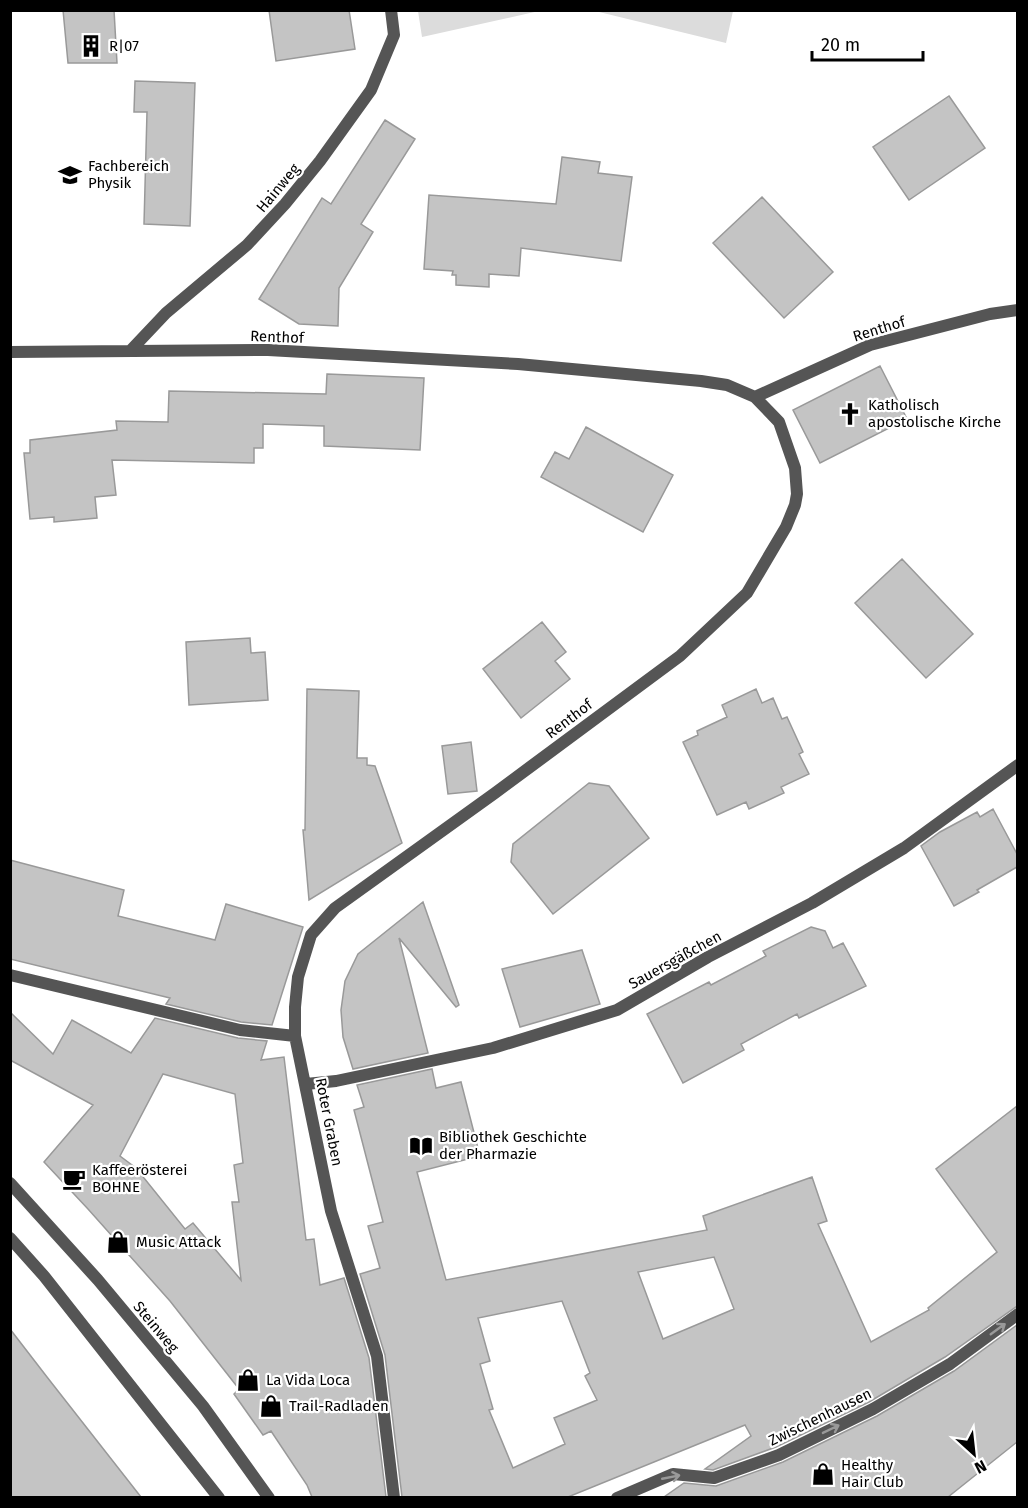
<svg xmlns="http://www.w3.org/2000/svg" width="1028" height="1508" viewBox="0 0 1028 1508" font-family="'Fira Sans',sans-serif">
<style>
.green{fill:#dcdcdc}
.building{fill:#c4c4c4;stroke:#999;stroke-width:1.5;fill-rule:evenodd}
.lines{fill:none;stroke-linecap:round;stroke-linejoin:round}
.pedestrian{stroke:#555;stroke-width:12}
.minor{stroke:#555;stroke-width:12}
.oneway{stroke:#999}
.labels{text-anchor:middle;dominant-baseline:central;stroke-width:4.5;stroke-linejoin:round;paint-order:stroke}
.poi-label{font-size:15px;fill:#000;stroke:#fff;text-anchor:start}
.street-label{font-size:15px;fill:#000;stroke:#fff}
</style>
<rect width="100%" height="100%" fill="#fff"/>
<path class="green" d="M418,11V10L539,11L422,37Z
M595,11L733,10V11L726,43Z"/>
<path class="building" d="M63,10H114L117,63H68Z
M269,10H349L355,49L276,61Z
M135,81L195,83L190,226L144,224L147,112H134Z
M949,96L985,148L909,200L873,147Z
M385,120L415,139L361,224L373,232L339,288L338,326L299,324L259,299L322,198L331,204Z
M562,157L600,162L598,173L632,177L621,261L521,248L519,276L489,274V287L456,285V275H452L453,271L424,269L429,195L556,204Z
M762,197L833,272L784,318L713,243Z
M880,366L907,419L820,463L793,410Z
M327,374L424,378L420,450L324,446V426L263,424V448H254V463L112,460L116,495L95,497L97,518L54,522V517L30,519L24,453H30V440L117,430L116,421L168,422L169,391L326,394Z
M586,427L673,475L643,532L541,477L555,452L569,459Z
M902,559L973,634L926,678L855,603Z
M542,622L566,652L555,661L570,679L521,718L483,669Z
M250,638L251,653L265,652L268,700L189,705L186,642Z
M307,689L359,691L357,758H367V765L375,766L402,843L309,900L303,830H305Z
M756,689L762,703L773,698L782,719L787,717L803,752L799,754L809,774L781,787L784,793L749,809L746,802L717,815L683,742L698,735L697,731L727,717L722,705Z
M471,742L477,791L448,794L442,746Z
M589,783L609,786L649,838L553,914L511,862L513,844Z
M993,809L1017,854V867L977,890L979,892L954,906L921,846L940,832L977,812L980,817Z
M10,860L124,890L118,916L215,940L226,904L303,927L272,1025L241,1022L166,1004L170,998L10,959Z
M423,902L459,1005L456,1007L399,938L428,1053L353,1069L343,1037L341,1010L345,981L358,954Z
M811,927L825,931L833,948L843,943L866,986L799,1018L797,1014L741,1044L744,1050L683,1083L647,1014L709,982L711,985L766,956L763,951Z
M582,950L600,1004L520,1027L502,969Z
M10,1012L53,1054L72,1020L131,1053L155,1018L238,1038L267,1041L261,1060L284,1057L306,1240L314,1239L320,1285L344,1278L369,1358L386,1497H312L307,1485L271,1431L263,1435L234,1394L239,1389L170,1301L88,1209L44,1162L93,1105L10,1060ZM163,1074L235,1094L243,1163L234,1165L239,1202H232L241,1280L193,1223L185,1229L136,1168L120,1156Z
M432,1069L436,1088L461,1082L480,1156L417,1172L446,1280L707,1230L703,1216L812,1177L827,1221L818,1224L871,1342L929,1310L928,1308L997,1252L936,1169L1017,1106V1306L945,1357L869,1402L776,1447L713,1470L705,1469L751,1436L745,1425L568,1497H402L385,1355L360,1274L380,1268L368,1226L383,1222L354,1110L364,1107L357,1085ZM714,1257L734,1309L663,1339L638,1272ZM562,1301L590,1373L585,1376L597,1400L554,1418L565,1444L513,1468L489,1410L493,1409L480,1364L490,1361L478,1318Z
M1017,1325V1442L948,1497H664L684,1483L716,1486L783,1462L877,1416L954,1371Z
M10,1329L47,1377L141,1497H10Z"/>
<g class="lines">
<path class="pedestrian" d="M10,1238L44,1276L219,1498"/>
<path class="minor" d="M131,350L166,313L247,245L285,204L320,161L371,90L394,35L391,10
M10,352L268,350L518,364L701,381L727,385L755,397L779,422L795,468L797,494L795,505L786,527L747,593L680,656L495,793L335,908L311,935L298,977L295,1007V1036L331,1211L377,1356L394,1498
M755,397L870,345L990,314L1018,310
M10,975L240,1030L295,1036
M306,1084L336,1081L493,1048L617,1010L708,957L812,903L904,848L1018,765
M10,1183L98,1280L203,1406L269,1498
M617,1498L673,1474L714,1478L779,1455L873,1409L950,1364L1018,1314"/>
</g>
<defs><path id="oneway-shaft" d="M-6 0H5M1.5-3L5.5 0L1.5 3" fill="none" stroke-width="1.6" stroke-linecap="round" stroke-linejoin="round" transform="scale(1.5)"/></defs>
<g class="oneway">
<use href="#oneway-shaft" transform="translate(998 1329) rotate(-36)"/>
<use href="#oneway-shaft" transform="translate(831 1429) rotate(-26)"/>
<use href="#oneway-shaft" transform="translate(671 1477) rotate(-11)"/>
</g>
<defs>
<g id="building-bare" transform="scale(1.8)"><path d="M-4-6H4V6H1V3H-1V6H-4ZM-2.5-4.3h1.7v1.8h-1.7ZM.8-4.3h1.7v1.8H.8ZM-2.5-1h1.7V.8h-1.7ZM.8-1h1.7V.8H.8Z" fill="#000" stroke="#fff" stroke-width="2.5" paint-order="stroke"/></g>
<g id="university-bare" transform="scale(1.8)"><path d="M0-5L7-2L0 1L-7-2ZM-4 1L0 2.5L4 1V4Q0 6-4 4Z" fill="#000" stroke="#fff" stroke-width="2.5" paint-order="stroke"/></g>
<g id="church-bare" transform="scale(1.8)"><path d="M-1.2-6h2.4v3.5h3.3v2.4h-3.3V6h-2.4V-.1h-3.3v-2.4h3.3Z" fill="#000" stroke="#fff" stroke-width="2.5" paint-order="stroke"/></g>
<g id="library-bare" transform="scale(1.8)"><path d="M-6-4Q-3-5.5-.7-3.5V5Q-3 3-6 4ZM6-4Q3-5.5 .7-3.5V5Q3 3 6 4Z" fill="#000" stroke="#fff" stroke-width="2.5" paint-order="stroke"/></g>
<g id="cafe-bare" transform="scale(1.8)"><path d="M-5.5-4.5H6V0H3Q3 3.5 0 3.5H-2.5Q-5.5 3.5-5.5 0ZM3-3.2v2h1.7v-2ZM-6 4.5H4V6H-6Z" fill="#000" stroke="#fff" stroke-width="2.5" paint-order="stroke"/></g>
<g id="shop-bare" transform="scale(1.8)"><path d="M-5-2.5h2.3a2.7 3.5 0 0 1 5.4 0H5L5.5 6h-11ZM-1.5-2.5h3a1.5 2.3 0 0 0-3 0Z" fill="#000" stroke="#fff" stroke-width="2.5" paint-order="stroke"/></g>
</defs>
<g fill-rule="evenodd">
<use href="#building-bare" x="91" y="46"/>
<use href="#university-bare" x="70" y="175"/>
<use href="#church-bare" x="850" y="414"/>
<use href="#library-bare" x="421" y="1146"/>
<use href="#cafe-bare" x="74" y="1179"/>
<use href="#shop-bare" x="118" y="1242"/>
<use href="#shop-bare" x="248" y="1380"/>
<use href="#shop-bare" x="271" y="1406"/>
<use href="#shop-bare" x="823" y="1474"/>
</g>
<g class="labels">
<g class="poi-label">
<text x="109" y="46">R|07</text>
<text x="88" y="166">Fachbereich<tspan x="88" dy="17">Physik</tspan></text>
<text x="868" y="405">Katholisch<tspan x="868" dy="17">apostolische Kirche</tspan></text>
<text x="439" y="1137">Bibliothek Geschichte<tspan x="439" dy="17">der Pharmazie</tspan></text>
<text x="92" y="1170">Kaffeerösterei<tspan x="92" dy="17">BOHNE</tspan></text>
<text x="136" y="1242">Music Attack</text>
<text x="266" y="1380">La Vida Loca</text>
<text x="289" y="1406">Trail-Radladen</text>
<text x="841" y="1465">Healthy<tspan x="841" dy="17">Hair Club</tspan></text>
</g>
<g class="street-label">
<text transform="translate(278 188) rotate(-50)">Hainweg</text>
<text transform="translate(879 329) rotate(-17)">Renthof</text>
<text transform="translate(277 337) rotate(2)">Renthof</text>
<text transform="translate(569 719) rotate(-37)">Renthof</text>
<text transform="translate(675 960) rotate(-29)">Sauersgäßchen</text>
<text transform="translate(329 1122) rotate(79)">Roter Graben</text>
<text transform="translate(156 1327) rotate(50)">Steinweg</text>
<text transform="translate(820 1417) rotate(-26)">Zwischenhausen</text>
</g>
</g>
<rect width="1028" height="1508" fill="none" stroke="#000000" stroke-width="24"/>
<g transform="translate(974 1454) rotate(153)" stroke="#ffffff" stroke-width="4.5" paint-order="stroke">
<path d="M0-4.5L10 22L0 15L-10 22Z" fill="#000000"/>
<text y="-9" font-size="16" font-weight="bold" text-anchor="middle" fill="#000000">N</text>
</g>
<path d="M812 51v9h111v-9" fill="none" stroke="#000000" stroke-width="3"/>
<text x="821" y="51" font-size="18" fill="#000000" stroke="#ffffff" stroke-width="4.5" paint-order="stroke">20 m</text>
</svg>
